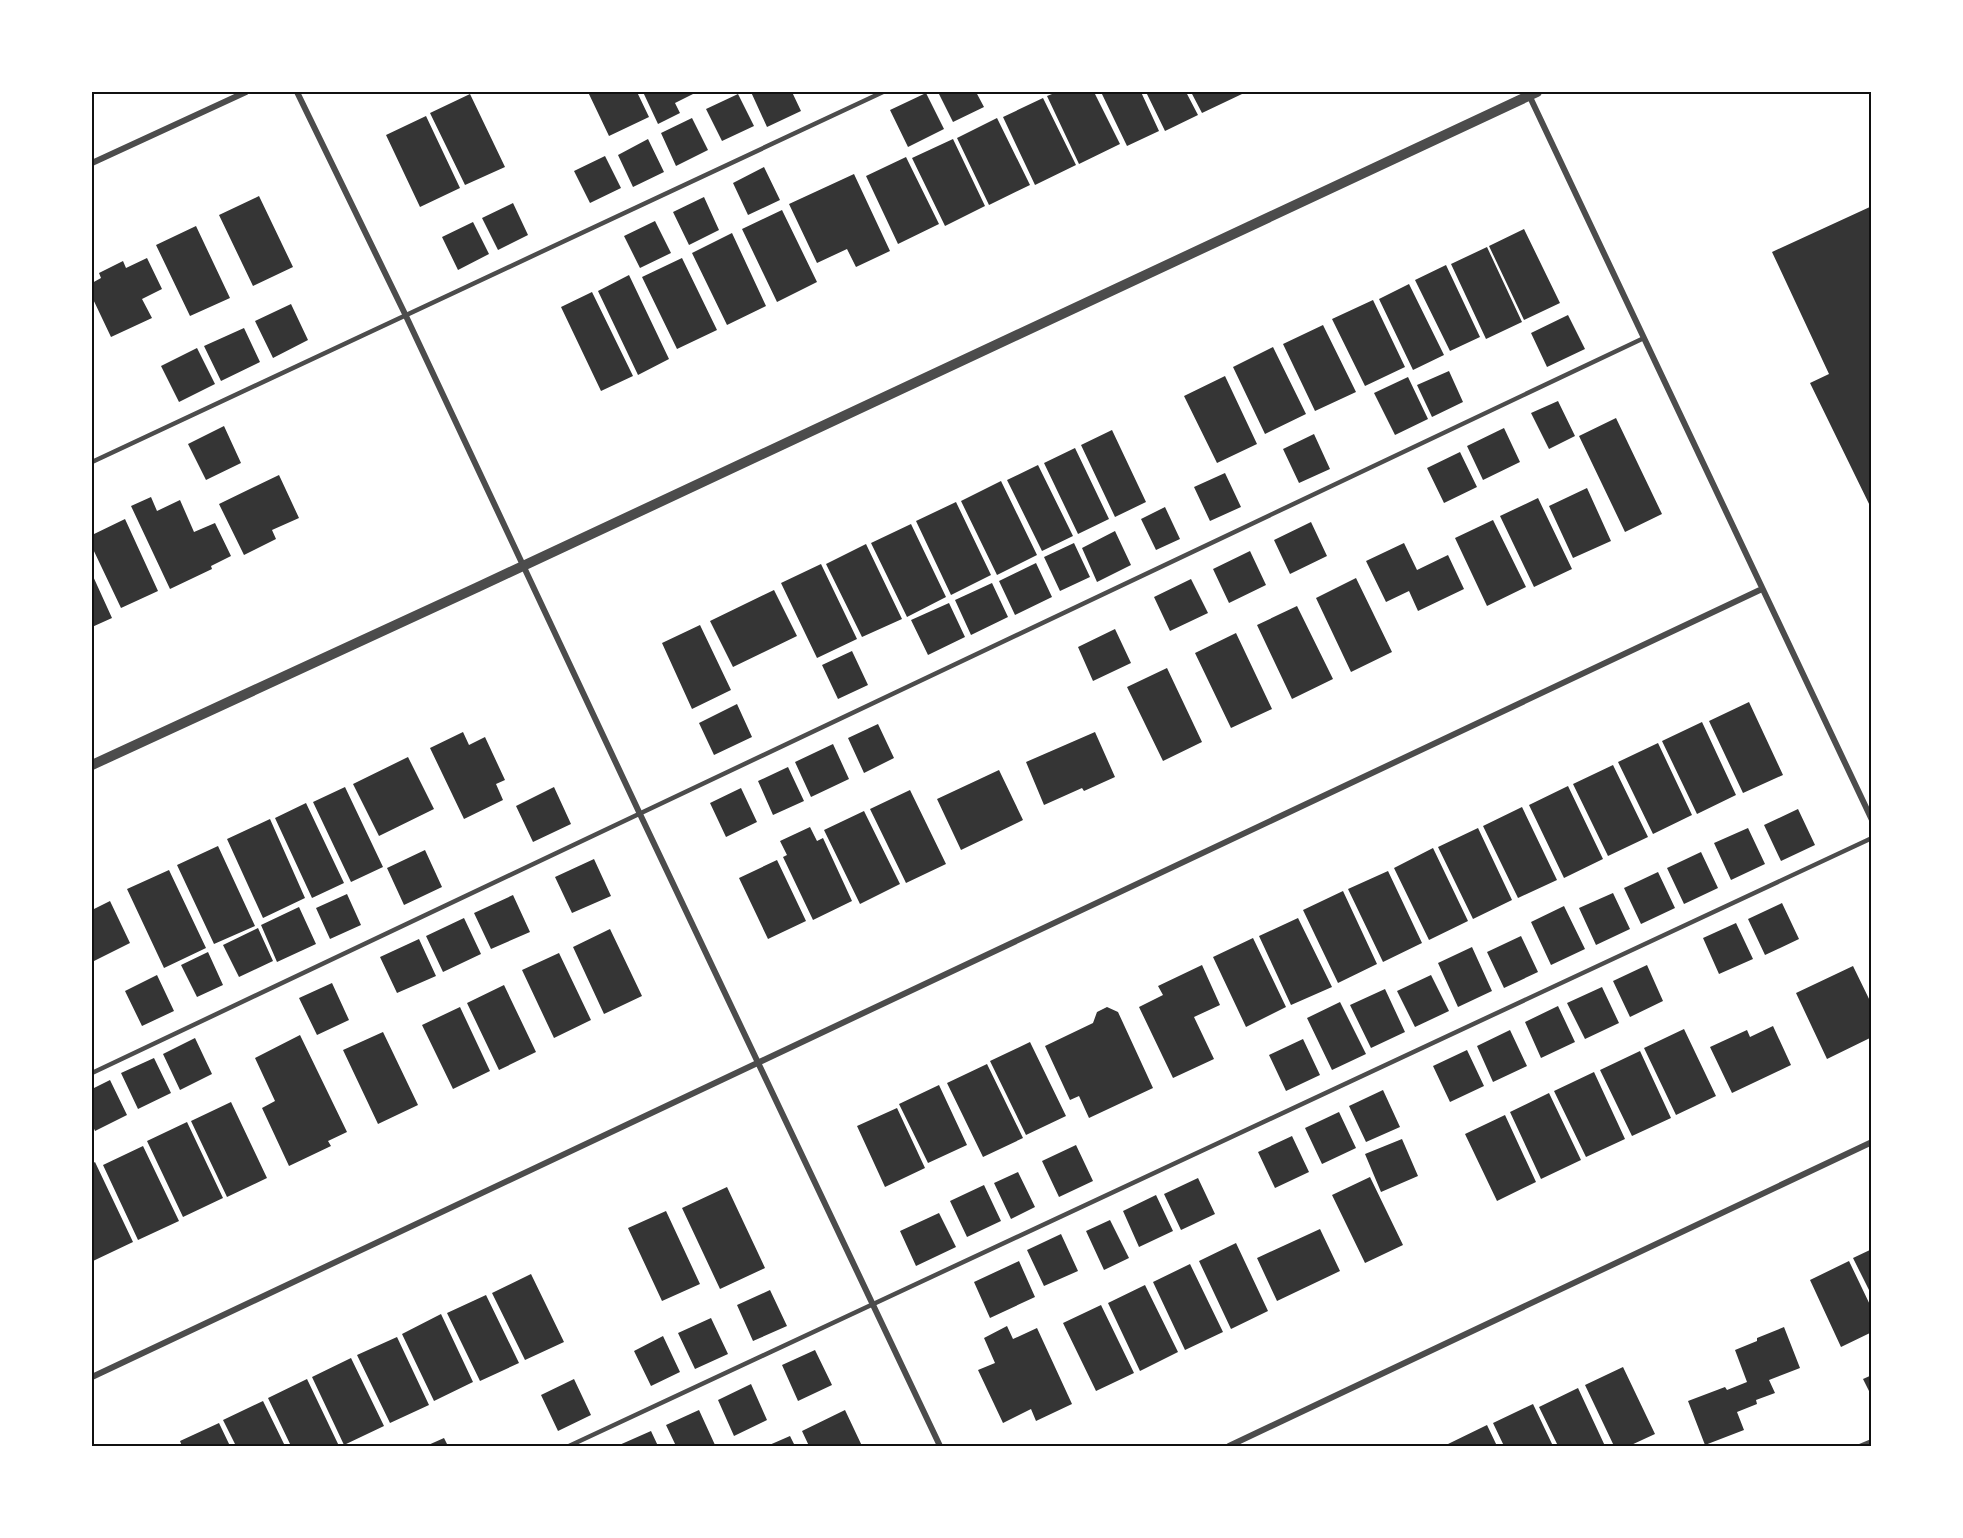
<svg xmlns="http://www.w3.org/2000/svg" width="1963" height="1538" viewBox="0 0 1963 1538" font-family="'PT Sans',sans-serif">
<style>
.building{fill:#353535}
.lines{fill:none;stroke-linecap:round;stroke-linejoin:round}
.service{stroke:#4c4c4c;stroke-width:4.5}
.minor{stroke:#4c4c4c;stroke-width:6}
.tertiary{stroke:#4c4c4c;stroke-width:10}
.neatline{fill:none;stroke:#111;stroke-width:2}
</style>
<rect width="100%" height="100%" fill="#fff"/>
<path class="building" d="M588,92H637L649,117L609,136Z
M643,92H691L693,94L675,103L680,113L658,124Z
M751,92H792L801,111L767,127Z
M938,92H976L984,107L953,122Z
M1057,92H1094L1120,144L1079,164L1047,96Z
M1101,92H1141L1159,131L1127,146Z
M1146,92H1186L1198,115L1165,131Z
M1191,92H1241L1242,94L1202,113Z
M926,93L944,129L908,147L890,110Z
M470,94L505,167L465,185L430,113Z
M738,94L754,126L722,141L706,109Z
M1043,98L1076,165L1035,185L1003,117Z
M426,116L460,188L420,207L386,135Z
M692,118L708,150L676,166L661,133Z
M997,118L1030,185L989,205L957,138Z
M648,139L664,172L633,187L618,155Z
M953,139L985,206L945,226L912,158Z
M605,156L621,188L590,203L574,171Z
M906,157L939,224L898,244L866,176Z
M764,167L780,200L748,215L733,183Z
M854,174L890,251L856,267L847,249L817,263L789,204Z
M259,196L293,267L253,286L219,215Z
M704,197L719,230L689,245L673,212Z
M513,203L528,235L498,250L482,218Z
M1872,206V510L1810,383L1829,374L1772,252Z
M782,210L817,282L777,302L742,229Z
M655,221L671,253L640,268L624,236Z
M473,222L489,254L458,270L442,237Z
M196,226L230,298L190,316L156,245Z
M1524,229L1560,303L1524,320L1489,246Z
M732,233L766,306L727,325L692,253Z
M1487,247L1522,322L1486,339L1451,264Z
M147,258L162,289L142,299L152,318L111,337L92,297V283L101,278L99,273L123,261L126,268Z
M682,258L717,330L677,349L642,277Z
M1446,265L1480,337L1450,351L1415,280Z
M629,275L669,359L638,375L598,291Z
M1409,284L1444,355L1413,370L1379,299Z
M592,292L633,376L601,391L561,307Z
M1373,300L1405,367L1365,386L1332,319Z
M291,304L308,340L273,358L255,321Z
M1568,315L1585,349L1547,367L1531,333Z
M1323,325L1356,392L1315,411L1283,344Z
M244,328L260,362L221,381L204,346Z
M1273,347L1306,414L1265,434L1233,367Z
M197,348L215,384L179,402L161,366Z
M1449,371L1463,402L1432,417L1417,385Z
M1225,376L1257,444L1217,463L1184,396Z
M1408,377L1428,419L1395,435L1374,393Z
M1558,401L1575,436L1549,449L1531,413Z
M1616,418L1662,514L1625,532L1579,436Z
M224,426L241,463L206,480L188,444Z
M1504,428L1520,462L1483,480L1467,446Z
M1112,430L1146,502L1115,517L1081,445Z
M1314,434L1330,469L1299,483L1283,449Z
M1075,448L1109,519L1078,534L1044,463Z
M1460,452L1477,487L1444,503L1427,468Z
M1038,465L1073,536L1042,551L1007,480Z
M1225,473L1241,507L1210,521L1194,487Z
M279,475L299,518L272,530L276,539L244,555L219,504Z
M1001,481L1037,555L997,575L961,501Z
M1587,488L1611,541L1573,558L1549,506Z
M151,497L157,511L180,500L194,532L215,523L231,556L211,566L212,569L170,589L131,506Z
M1538,498L1572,569L1534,587L1500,516Z
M956,502L991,575L951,595L916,521Z
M1165,507L1180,539L1156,550L1141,519Z
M125,519L158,591L121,608L92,547V535Z
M1493,520L1526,587L1487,606L1455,538Z
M1311,522L1327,556L1290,574L1274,540Z
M911,524L946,597L907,617L871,543Z
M1115,531L1131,565L1097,582L1082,548Z
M1074,543L1090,577L1060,591L1044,557Z
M1404,543L1417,570L1448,555L1464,589L1418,611L1409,591L1386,602L1366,561Z
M866,544L902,619L862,637L826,564Z
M1250,551L1266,585L1229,603L1213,569Z
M1036,563L1052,597L1015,615L999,581Z
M821,564L857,639L817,658L781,583Z
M92,574L112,618L92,627Z
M1356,578L1392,652L1351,672L1316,598Z
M1191,579L1208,613L1170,631L1154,597Z
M992,583L1008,617L971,635L955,600Z
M774,590L797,636L733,667L710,621Z
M949,603L965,637L928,655L911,620Z
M1297,606L1333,679L1292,699L1257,625Z
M700,625L731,690L692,709L662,643Z
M1115,629L1131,663L1093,681L1078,647Z
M1236,633L1272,709L1231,728L1195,653Z
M852,651L868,685L838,699L822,665Z
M1167,668L1202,742L1163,761L1127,687Z
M1749,702L1783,775L1743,793L1709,721Z
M737,704L752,737L714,755L699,723Z
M1702,722L1736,795L1697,814L1662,741Z
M878,724L894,758L864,773L848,738Z
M463,732L469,745L485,737L505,780L496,784L503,800L464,819L430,748Z
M1095,732L1115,777L1084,791L1082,788L1044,805L1026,762Z
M1658,743L1692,815L1653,834L1618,762Z
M833,744L849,779L811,797L795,762Z
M408,757L434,809L379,836L353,784Z
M1613,765L1648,837L1608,856L1573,784Z
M788,767L804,801L773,815L758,781Z
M999,770L1023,820L961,850L937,799Z
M1568,786L1603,859L1564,878L1529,805Z
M345,787L383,867L351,882L313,802Z
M554,787L571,824L533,842L516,806Z
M741,788L757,822L726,837L710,803Z
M910,790L946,864L906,883L870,809Z
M306,803L344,883L312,898L275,818Z
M1522,807L1557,880L1518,898L1483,826Z
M1798,809L1815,845L1781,861L1764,825Z
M864,811L900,884L860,904L824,830Z
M270,819L305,898L263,918L227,839Z
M810,827L817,841L823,838L852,901L813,920L783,857L787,855L780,841Z
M1478,828L1512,900L1473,919L1438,847Z
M1748,828L1765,864L1731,880L1714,843Z
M218,846L255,926L214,944L177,865Z
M1433,848L1468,921L1429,940L1394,868Z
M425,850L442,887L404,905L387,868Z
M1701,852L1718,888L1684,904L1667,868Z
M594,859L611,896L572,913L555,877Z
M777,860L806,921L768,939L739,878Z
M169,870L206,948L164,968L127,889Z
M1388,871L1422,943L1383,962L1348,889Z
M1658,872L1675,908L1641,924L1624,888Z
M1343,891L1377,964L1338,983L1303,910Z
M1613,893L1630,929L1596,945L1579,908Z
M347,894L361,925L330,939L316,908Z
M513,895L530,932L491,949L474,913Z
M110,901L130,943L92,962V910Z
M1782,903L1799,939L1765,955L1748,919Z
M1564,906L1585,949L1551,965L1531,922Z
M299,907L316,944L277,962L261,925Z
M464,918L481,954L443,972L426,936Z
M1298,918L1332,987L1291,1005L1259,936Z
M1736,923L1753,959L1719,974L1703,938Z
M258,928L273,961L239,977L223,945Z
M610,929L642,996L604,1014L573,947Z
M1521,936L1538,972L1504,988L1487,952Z
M1253,938L1286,1007L1246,1027L1213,957Z
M419,939L436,976L397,993L380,957Z
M1472,947L1492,991L1458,1007L1438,963Z
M208,952L223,985L197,997L181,965Z
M559,953L591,1020L554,1038L522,970Z
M1202,965L1220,1005L1194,1017L1214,1059L1173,1078L1139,1007L1163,995L1158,986Z
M1647,965L1663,1001L1630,1017L1613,981Z
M1853,966L1872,1005V1037L1827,1059L1796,993Z
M157,975L174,1011L142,1026L125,991Z
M1431,975L1449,1011L1415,1027L1397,991Z
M332,983L349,1020L317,1035L299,998Z
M504,985L536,1052L499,1070L467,1003Z
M1602,987L1619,1023L1585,1039L1567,1003Z
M1385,989L1405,1032L1371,1048L1350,1005Z
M1340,1002L1366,1054L1332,1070L1307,1018Z
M1558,1006L1575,1042L1541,1058L1525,1022Z
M460,1007L490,1071L453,1089L422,1025Z
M1107,1007L1118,1012L1153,1088L1089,1118L1079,1096L1070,1100L1045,1046L1093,1023L1097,1012Z
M1773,1026L1791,1065L1732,1093L1710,1047L1747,1030L1750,1037Z
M1684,1029L1716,1096L1676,1115L1644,1048Z
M1510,1030L1527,1066L1493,1082L1477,1046Z
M383,1032L418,1105L378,1124L343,1050Z
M300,1035L347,1132L328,1141L331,1146L289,1166L262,1108L275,1101L255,1058Z
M195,1038L212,1074L180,1090L163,1054Z
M1303,1039L1320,1075L1286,1091L1269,1055Z
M1030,1042L1066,1116L1026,1135L990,1061Z
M1467,1050L1484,1086L1450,1102L1433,1066Z
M1640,1051L1671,1118L1632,1136L1600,1070Z
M154,1058L171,1093L138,1109L121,1073Z
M987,1064L1023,1138L983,1157L947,1083Z
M1594,1072L1625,1139L1586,1157L1554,1091Z
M110,1080L127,1115L95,1131L92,1124V1089Z
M939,1085L967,1145L928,1163L899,1104Z
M1383,1090L1400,1127L1366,1142L1349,1106Z
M1549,1093L1581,1160L1541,1179L1510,1112Z
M231,1102L267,1178L227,1197L191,1121Z
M897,1108L925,1168L885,1187L857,1126Z
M1339,1112L1356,1148L1322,1164L1305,1128Z
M1505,1115L1536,1182L1497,1201L1465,1134Z
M187,1122L223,1198L183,1217L147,1141Z
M1292,1136L1309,1172L1275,1188L1258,1152Z
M1402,1139L1418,1176L1381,1192L1365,1154Z
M1076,1145L1093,1181L1059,1197L1042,1161Z
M143,1146L179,1221L138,1240L103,1165Z
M95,1162L133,1242L93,1261L92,1258V1164Z
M1018,1172L1035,1207L1011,1219L994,1183Z
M1370,1177L1403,1245L1365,1263L1332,1195Z
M1198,1178L1215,1214L1181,1230L1164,1194Z
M984,1185L1001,1221L967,1237L950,1201Z
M727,1187L765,1268L720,1289L682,1208Z
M1156,1195L1173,1231L1139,1247L1123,1211Z
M666,1211L700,1284L662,1301L628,1228Z
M939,1213L956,1247L916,1266L900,1231Z
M1110,1220L1129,1258L1104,1270L1086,1231Z
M1320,1229L1340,1271L1277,1301L1257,1258Z
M1061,1234L1078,1271L1044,1286L1027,1250Z
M1236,1243L1268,1311L1231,1329L1199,1261Z
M1872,1249V1296L1853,1258Z
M1019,1261L1035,1297L990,1318L974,1282Z
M1849,1261L1872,1309V1332L1841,1347L1810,1280Z
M1190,1264L1223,1332L1185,1350L1153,1282Z
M531,1274L564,1342L525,1360L492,1293Z
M1145,1285L1178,1352L1140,1371L1108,1303Z
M770,1290L787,1326L753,1341L737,1305Z
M486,1295L519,1363L480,1381L447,1313Z
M1101,1305L1134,1373L1096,1391L1063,1323Z
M441,1314L473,1382L434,1401L402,1334Z
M711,1318L728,1354L695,1369L678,1333Z
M1007,1326L1013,1339L1037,1328L1072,1404L1036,1421L1031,1409L1003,1423L978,1370L995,1363L984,1338Z
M1784,1327L1800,1368L1769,1380L1775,1393L1756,1400L1757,1404L1737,1412L1744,1430L1705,1445L1688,1401L1725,1387L1727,1390L1747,1382L1735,1350L1757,1341V1338Z
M663,1336L680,1372L651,1386L634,1351Z
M397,1337L429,1405L390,1423L357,1355Z
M815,1350L832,1385L798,1401L782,1365Z
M351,1358L384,1426L344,1445L312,1377Z
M1623,1367L1655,1434L1629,1446H1614L1585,1385Z
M1872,1375V1397L1863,1379Z
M307,1379L339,1446H291L268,1398Z
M574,1379L591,1415L558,1431L541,1395Z
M751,1384L767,1420L734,1436L718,1400Z
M1578,1388L1605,1446H1558L1539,1407Z
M263,1401L285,1446H236L223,1420Z
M1533,1404L1553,1446H1504L1493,1423Z
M699,1410L715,1445L676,1446L666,1425Z
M845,1410L862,1446H809L802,1431Z
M219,1423L230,1446H182L180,1441Z
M1487,1425L1497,1446H1449L1448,1444Z
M651,1431L658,1446H617Z
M790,1436L795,1446H767Z
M444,1438L448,1446H426Z"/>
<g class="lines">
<path class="service" d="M92,462L883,92
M92,1073L1644,338
M569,1446L1872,838
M1860,1446L1872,1441"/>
<path class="minor" d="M297,92L405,314L639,812L940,1446
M1529,95L1872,820
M92,163L246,92
M92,1377L1762,589
M1229,1446L1872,1142"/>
<path class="tertiary" d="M92,765L478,587L1537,92"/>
</g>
<rect width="1963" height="1538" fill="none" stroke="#ffffff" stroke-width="186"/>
<rect x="93" y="93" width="1777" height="1352" class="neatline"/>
</svg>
